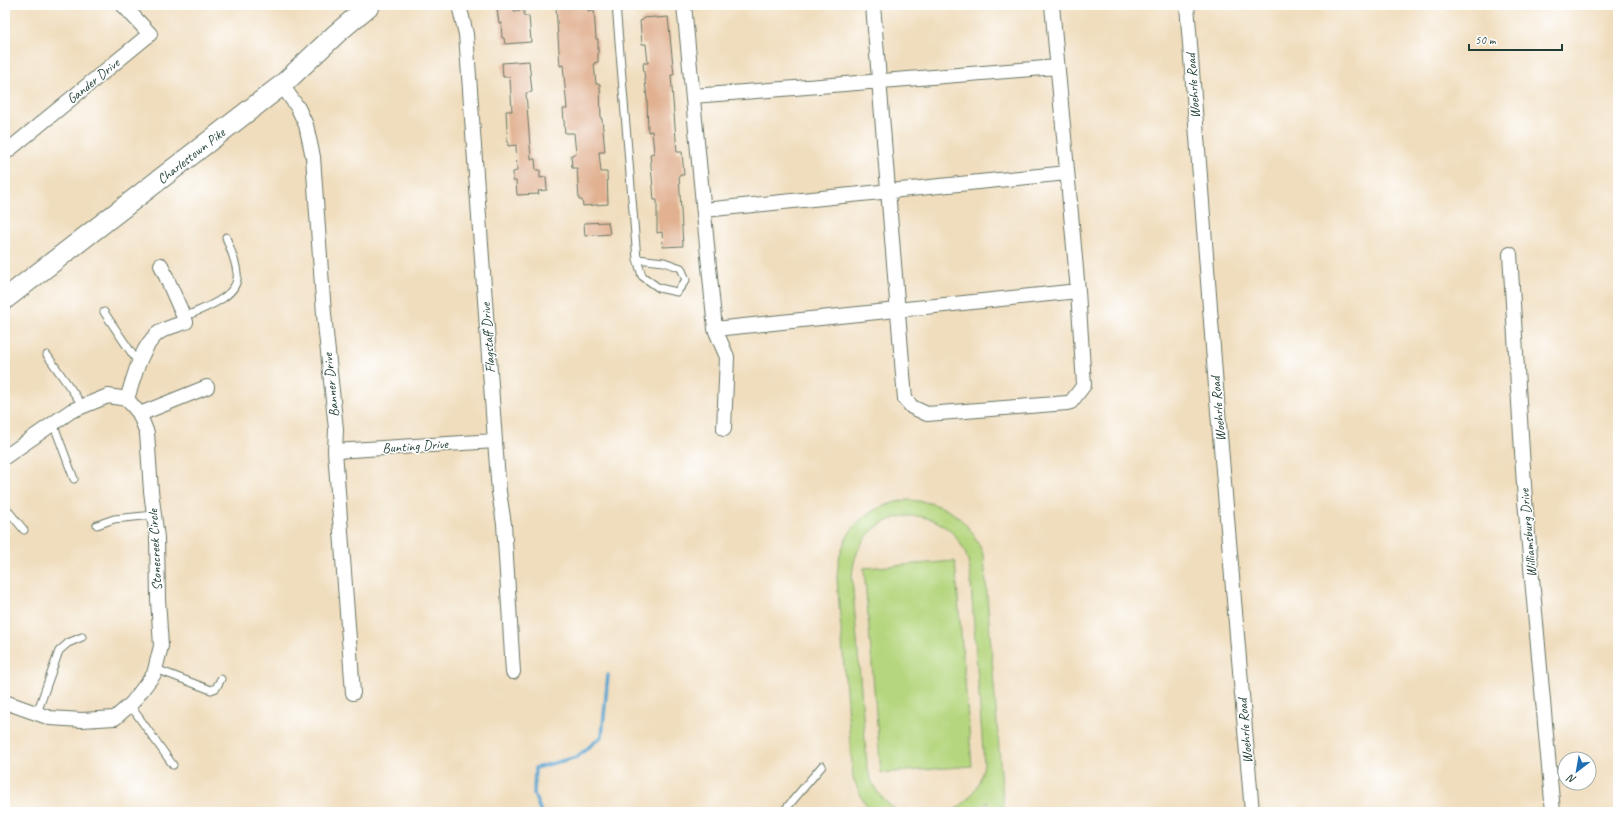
<svg xmlns="http://www.w3.org/2000/svg" width="1623" height="817" viewBox="0 0 1623 817" font-family="Caveat,sans-serif">
<style>
.green{fill:#b5d67e;stroke:#6a8a59}
.lines{fill:none;stroke-linecap:round;stroke-linejoin:round}
.stream{stroke:#56a3cf;stroke-width:3.5}
.building{fill:#e1b191}
.lane-casing{stroke:#687564;stroke-width:9}
.street-casing{stroke:#687564;stroke-width:16}
.secondary-casing{stroke:#687564;stroke-width:22}
.lane{stroke:#fff;stroke-width:7}
.street{stroke:#fff;stroke-width:14}
.secondary{stroke:#fff;stroke-width:20}
.labels{text-anchor:middle;dominant-baseline:central;stroke-width:3;stroke-linejoin:round;paint-order:stroke}
.street-label{font-size:14px;fill:#1f3d34;stroke:#fff}
</style>
<rect width="100%" height="100%" fill="#fff"/>
<filter id="ink" filterUnits="userSpaceOnUse"><feTurbulence type="fractalNoise" baseFrequency=".025" numOctaves="2"/><feDisplacementMap in="SourceGraphic" scale="8" xChannelSelector="R" yChannelSelector="G"/><feConvolveMatrix kernelMatrix="1 2 1 2 8 2 1 2 1" color-interpolation-filters="sRGB"/></filter>
<filter id="wash" filterUnits="userSpaceOnUse"><feTurbulence type="fractalNoise" baseFrequency=".012" numOctaves="4" result="noise"/><feDisplacementMap in="SourceGraphic" scale="16" xChannelSelector="R" yChannelSelector="G"/><feGaussianBlur stdDeviation="0.9" result="paint"/><feColorMatrix in="noise" values="0 0 0 0 0 0 0 0 0 0 0 0 0 0 0 0 0 1.4 0 .05"/><feComposite in="paint" operator="in"/></filter>
<g filter="url(#wash)">
<rect width="100%" height="100%" fill="#f0ddbd"/>
<path class="green" d="M906,500C945,501 971,519 984,557L1004,812H988L987,801L978,812H951C970,801 980,786 984,764L970,571C959,494 855,499 852,578L867,765C871,786 881,801 900,812H873L864,802L853,778L837,579C838,534 862,507 906,500Z
M955,561L972,766L881,773L864,568Z"/>
<g class="lines">
<path class="stream" d="M541,812L534,794L535,768L577,757L602,736L608,675"/>
</g>
<g id="blocks">
<path class="building" d="M588,5V11L594,10L596,39H598V62L594,63L596,84H600L601,119H602L605,152H599L601,172H607L608,204L583,206L582,200H579L577,168H572L571,155L576,154L574,133H565L563,109H567L563,65L560,66L556,7Z
M514,7V11L524,10V16H529L531,42L505,44L504,38H502L501,23H499L497,9Z
M657,17V18L668,17L674,75H671L677,152H682L684,175H679L683,246L663,247L662,232L657,233V200H654L650,154L654,153L652,131L648,132L647,99L643,63H648L646,44H642L640,21L643,20V18Z
M529,61L532,92L526,93L531,159H535L536,170H540V178L546,177L547,190L538,191L539,194L517,195L516,181H513V172L517,171L516,145L508,146L506,111H512L510,80L509,77H503L502,63Z
M608,222L610,234L585,236L584,223Z"/>
</g>
</g>
<g filter="url(#ink)">
<use href="#blocks" fill-opacity="0" stroke="#687564" stroke-width="1"/>
<g class="lines">
<g class="lane-casing">
<path id="lane" d="M616,5L637,259L642,276L659,288L677,292L686,280L681,268L664,262L637,259
M104,312L139,364
M184,317C201,309 241,297 237,273C236,261 230,249 226,237
M47,355L83,406
M53,423L74,479
M5,507L24,530
M97,525L114,519L154,515
M156,669L211,690L216,688L221,679
M130,705L173,765
M37,713L59,651L68,643L82,637
M783,812L822,766"/>
</g>
<g class="street-casing">
<path id="street" d="M459,5L466,34L495,441L499,492L504,524L513,672
M684,5L715,329L727,357L724,429
M873,5L905,399L912,407L927,414L1067,403L1071,402L1084,385L1078,291L1052,5
M1187,5L1217,400L1252,812
M282,85L298,108L306,125L313,157L324,314L336,429L335,451L353,693
M693,96L1057,67
M5,153L150,34L123,5
M704,210L1067,173
M1510,254L1525,501L1553,812
M715,329L1078,291
M127,399C134,378 140,349 157,334C164,328 177,325 186,322L161,265
M140,414L207,387
M335,451L495,441
M5,457L71,411L108,396L127,399L139,413L147,433L151,491L157,538L158,599L161,646L154,674L132,703L115,718L82,720L50,718L5,702"/>
</g>
<g class="secondary-casing">
<path id="secondary" d="M5,299L282,85L336,34L370,5"/>
</g>
<use href="#lane" class="lane"/>
<use href="#street" class="street"/>
<use href="#secondary" class="secondary"/>
</g>
</g>
<g class="labels">
<g class="street-label">
<text transform="translate(93 81) rotate(-39)">Gander Drive</text>
<text transform="translate(1193 86) rotate(-94)">Woehrle Road</text>
<text transform="translate(191 156) rotate(-38)">Charlestown Pike</text>
<text transform="translate(488 338) rotate(-94)">Flagstaff Drive</text>
<text transform="translate(331 385) rotate(-96)">Banner Drive</text>
<text transform="translate(1218 409) rotate(-95)">Woehrle Road</text>
<text transform="translate(415 446) rotate(-4)">Bunting Drive</text>
<text transform="translate(1528 533) rotate(-95)">Williamsburg Drive</text>
<text transform="translate(155 550) rotate(-93)">Stonecreek Circle</text>
<text transform="translate(1245 731) rotate(-95)">Woehrle Road</text>
</g>
</g>
<rect width="1623" height="817" fill="none" stroke="#fff" stroke-width="20"/>
<g transform="translate(1577 771) rotate(211)"><circle r="19" fill="#ffffff" stroke="#a5b1ae"/>
<path d="M0-3L7 15L0 10L-7 15Z" fill="#1f6fb2"/>
<text y="-6" font-size="11" font-weight="bold" text-anchor="middle" fill="#1f3d34">N</text>
</g>
<path d="M1469 44v6h93v-6" fill="none" stroke="#1f3d34" stroke-width="2"/>
<text x="1475" y="44" font-size="12" fill="#1f3d34" stroke="#ffffff" stroke-width="3" paint-order="stroke">50 m</text>
</svg>
